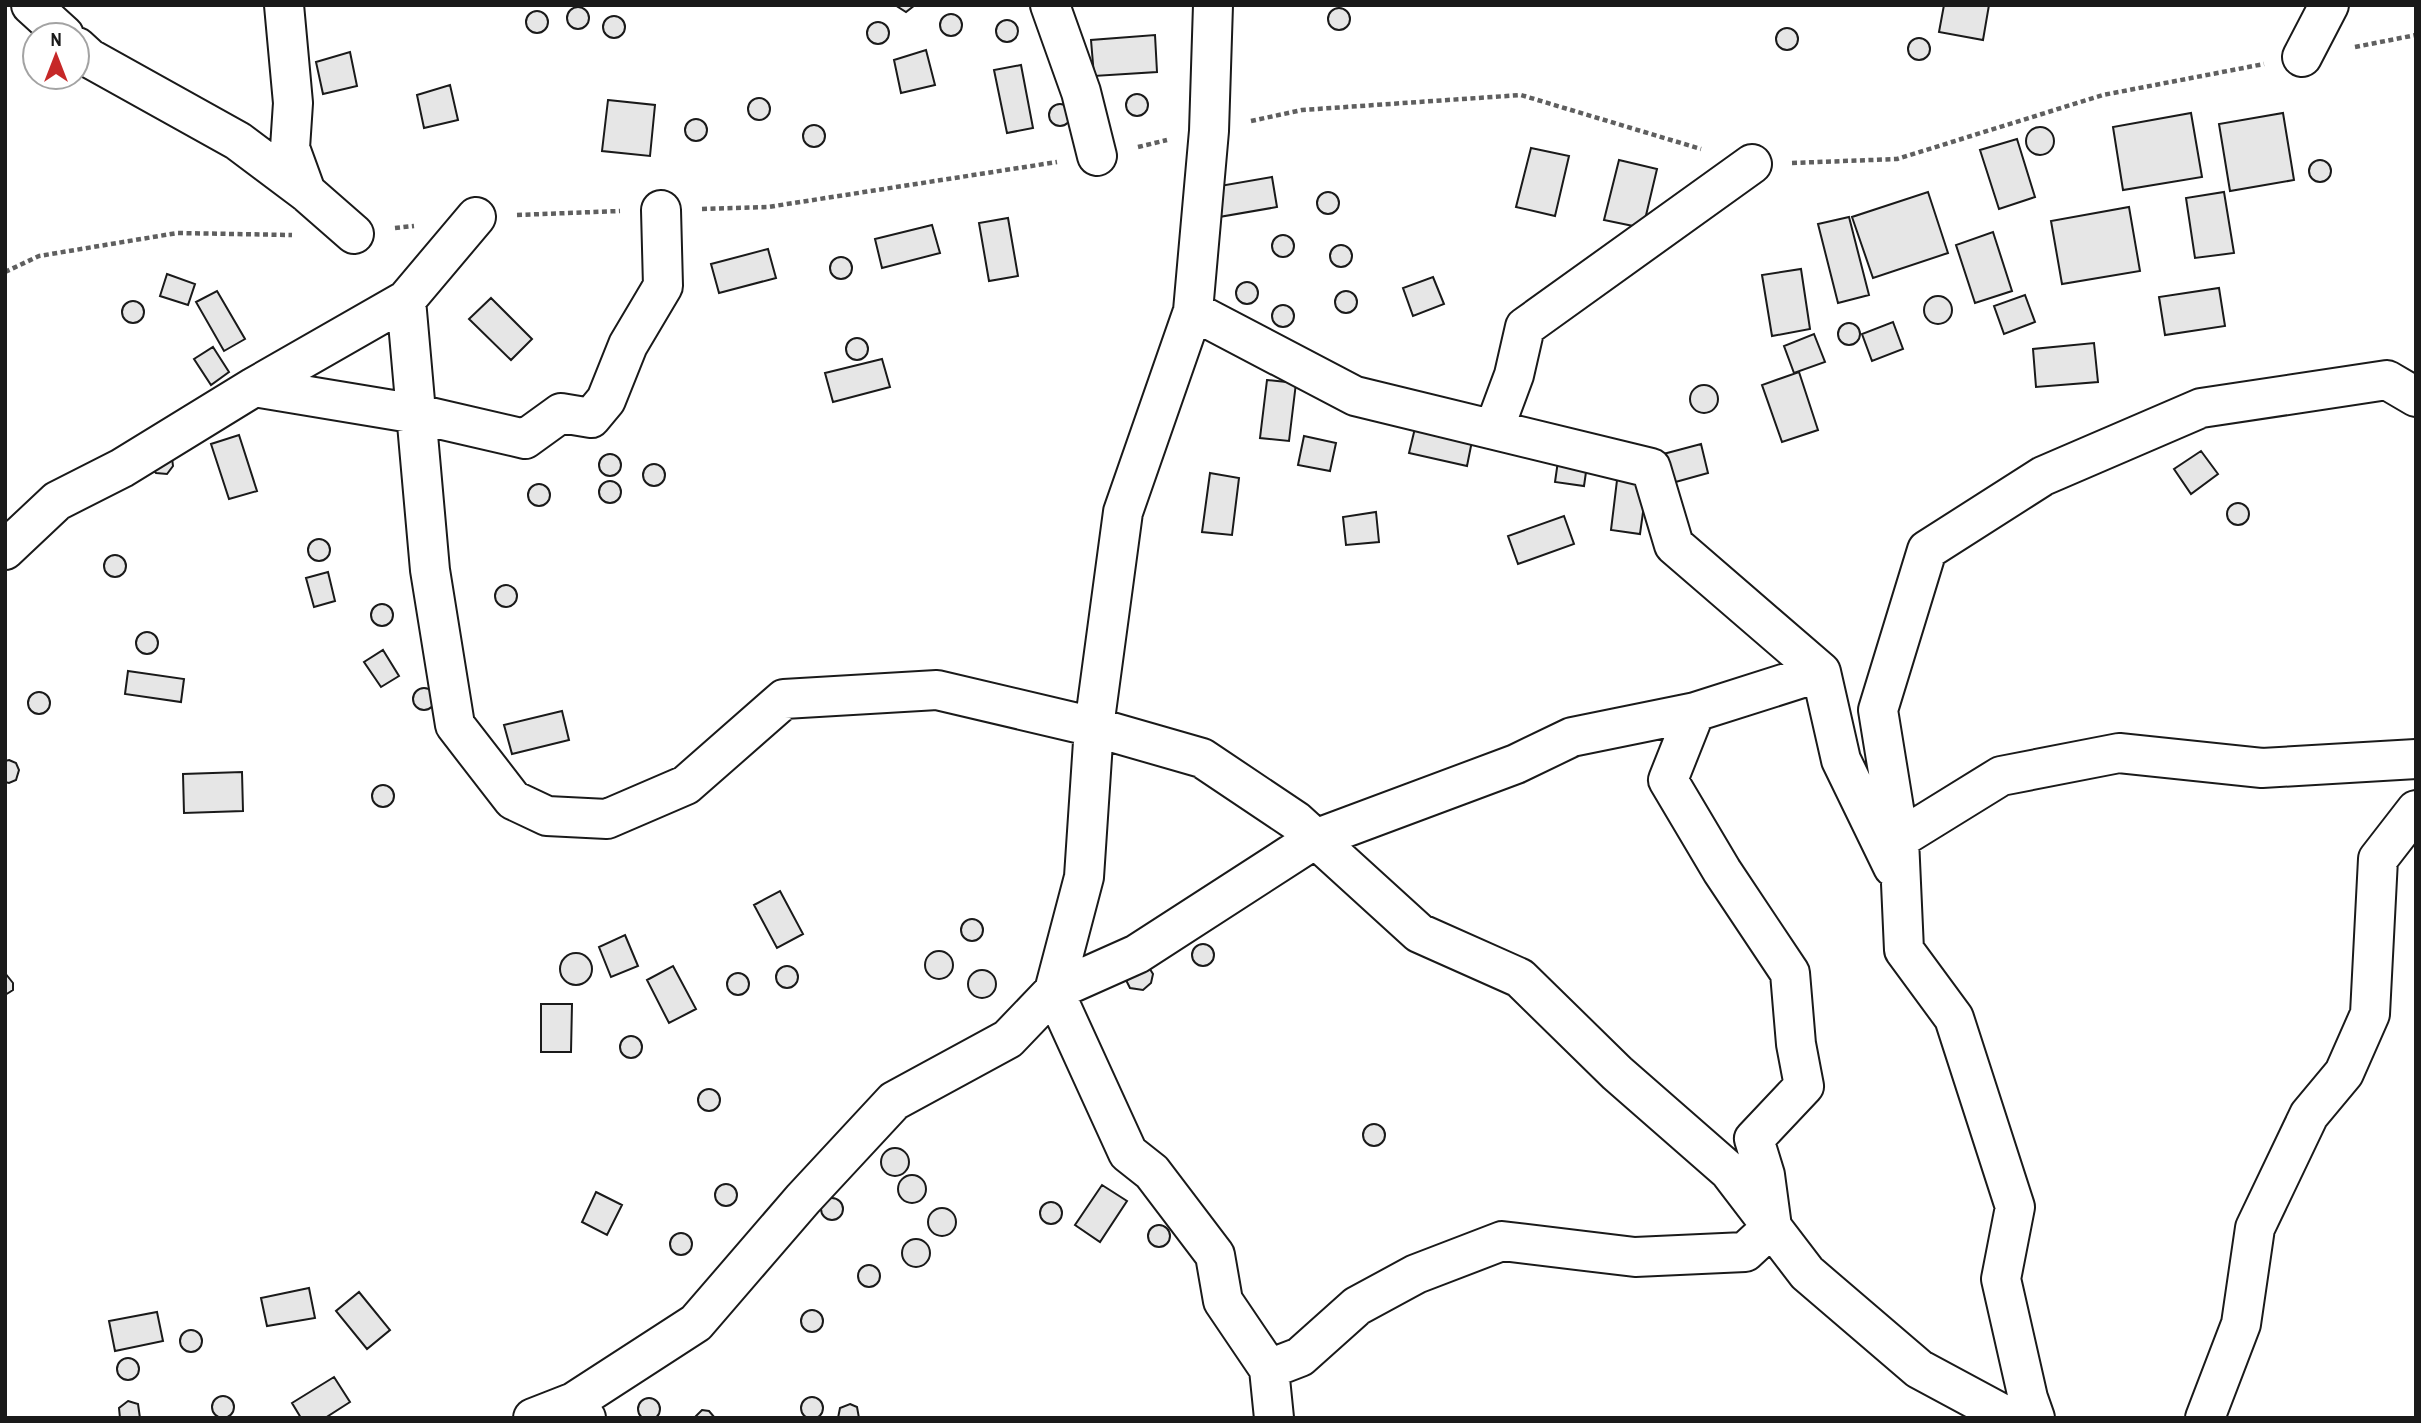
<svg xmlns="http://www.w3.org/2000/svg" width="2421" height="1423" viewBox="0 0 2421 1423" font-family="'Archivo Narrow',sans-serif">
<style>
.building{fill:#e6e6e6;stroke:#1a1a1a;stroke-width:2}
.lines{fill:none;stroke-linecap:round;stroke-linejoin:round}
.minor-casing{stroke:#1a1a1a;stroke-width:42}
.path{stroke:#5f5f5f;stroke-width:4.5;stroke-dasharray:5 3.5;stroke-linecap:butt}
.minor{stroke:#fff;stroke-width:38}
</style>
<rect width="100%" height="100%" fill="#fff"/>
<path class="building" d="M895,5H915L906,12Z
M1944,5H1989L1983,40L1939,32Z
M567 18a11 11 0 1 1 22 0a11 11 0 1 1-22 0Z
M1328 19a11 11 0 1 1 22 0a11 11 0 1 1-22 0Z
M526 22a11 11 0 1 1 22 0a11 11 0 1 1-22 0Z
M940 25a11 11 0 1 1 22 0a11 11 0 1 1-22 0Z
M603 27a11 11 0 1 1 22 0a11 11 0 1 1-22 0Z
M996 31a11 11 0 1 1 22 0a11 11 0 1 1-22 0Z
M867 33a11 11 0 1 1 22 0a11 11 0 1 1-22 0Z
M1776 39a11 11 0 1 1 22 0a11 11 0 1 1-22 0Z
M1155,35L1157,72L1094,76L1091,40Z
M1908 49a11 11 0 1 1 22 0a11 11 0 1 1-22 0Z
M926,50L935,85L901,93L894,60Z
M350,52L357,86L323,94L316,62Z
M1021,65L1033,128L1007,133L994,70Z
M450,85L458,120L424,128L417,95Z
M1126 105a11 11 0 1 1 22 0a11 11 0 1 1-22 0Z
M748 109a11 11 0 1 1 22 0a11 11 0 1 1-22 0Z
M608,100L655,105L650,156L602,151Z
M1049 115a11 11 0 1 1 22 0a11 11 0 1 1-22 0Z
M2191,113L2202,177L2123,190L2113,127Z
M2283,113L2294,180L2230,191L2219,124Z
M685 130a11 11 0 1 1 22 0a11 11 0 1 1-22 0Z
M803 136a11 11 0 1 1 22 0a11 11 0 1 1-22 0Z
M2026 141a14 14 0 1 1 28 0a14 14 0 1 1-28 0Z
M2017,139L2035,197L1999,209L1980,150Z
M1531,148L1569,156L1555,216L1516,207Z
M2309 171a11 11 0 1 1 22 0a11 11 0 1 1-22 0Z
M1619,160L1657,169L1643,228L1604,220Z
M1272,177L1277,207L1219,217L1214,187Z
M1317 203a11 11 0 1 1 22 0a11 11 0 1 1-22 0Z
M1928,192L1948,253L1873,278L1852,217Z
M2224,192L2234,253L2195,258L2186,198Z
M2129,207L2140,271L2062,284L2051,221Z
M1849,217L1869,295L1838,303L1818,224Z
M1008,218L1018,276L989,281L979,223Z
M932,225L940,253L882,268L875,239Z
M1993,232L2012,291L1975,303L1956,245Z
M1272 246a11 11 0 1 1 22 0a11 11 0 1 1-22 0Z
M1330 256a11 11 0 1 1 22 0a11 11 0 1 1-22 0Z
M768,249L776,278L719,293L711,264Z
M830 268a11 11 0 1 1 22 0a11 11 0 1 1-22 0Z
M1801,269L1810,329L1772,336L1762,275Z
M167,274L195,284L188,305L160,296Z
M1433,277L1444,304L1413,316L1403,288Z
M1236 293a11 11 0 1 1 22 0a11 11 0 1 1-22 0Z
M2219,288L2225,326L2165,335L2159,297Z
M1335 302a11 11 0 1 1 22 0a11 11 0 1 1-22 0Z
M217,291L245,339L224,351L196,302Z
M2025,295L2035,322L2004,334L1994,306Z
M1924 310a14 14 0 1 1 28 0a14 14 0 1 1-28 0Z
M491,298L532,339L511,360L469,319Z
M122 312a11 11 0 1 1 22 0a11 11 0 1 1-22 0Z
M1272 316a11 11 0 1 1 22 0a11 11 0 1 1-22 0Z
M1893,322L1903,349L1872,361L1862,334Z
M1838 334a11 11 0 1 1 22 0a11 11 0 1 1-22 0Z
M1814,334L1825,362L1794,373L1784,346Z
M846 349a11 11 0 1 1 22 0a11 11 0 1 1-22 0Z
M2094,343L2098,382L2036,387L2033,349Z
M213,347L229,372L211,385L194,359Z
M882,359L890,387L833,402L825,373Z
M1799,372L1818,430L1782,442L1762,385Z
M1267,380L1296,383L1289,441L1260,438Z
M1690 399a14 14 0 1 1 28 0a14 14 0 1 1-28 0Z
M1416,424L1473,436L1467,466L1409,453Z
M239,435L257,491L229,499L211,444Z
M1304,436L1336,443L1330,471L1298,465Z
M1701,444L1708,473L1661,486L1652,457Z
M1560,447L1589,451L1584,486L1555,482Z
M2201,451L2218,474L2191,494L2174,469Z
M599 465a11 11 0 1 1 22 0a11 11 0 1 1-22 0Z
M172,458L173,466L167,474L156,473L151,468Z
M643 475a11 11 0 1 1 22 0a11 11 0 1 1-22 0Z
M1618,472L1648,476L1640,534L1611,530Z
M1210,473L1239,478L1232,535L1202,532Z
M599 492a11 11 0 1 1 22 0a11 11 0 1 1-22 0Z
M528 495a11 11 0 1 1 22 0a11 11 0 1 1-22 0Z
M2227 514a11 11 0 1 1 22 0a11 11 0 1 1-22 0Z
M1376,512L1379,542L1346,545L1343,517Z
M1564,516L1574,544L1518,564L1508,536Z
M308 550a11 11 0 1 1 22 0a11 11 0 1 1-22 0Z
M104 566a11 11 0 1 1 22 0a11 11 0 1 1-22 0Z
M328,572L335,601L314,607L306,578Z
M495 596a11 11 0 1 1 22 0a11 11 0 1 1-22 0Z
M371 615a11 11 0 1 1 22 0a11 11 0 1 1-22 0Z
M136 643a11 11 0 1 1 22 0a11 11 0 1 1-22 0Z
M383,650L399,676L381,687L364,662Z
M128,671L184,679L181,702L125,694Z
M413 699a11 11 0 1 1 22 0a11 11 0 1 1-22 0Z
M28 703a11 11 0 1 1 22 0a11 11 0 1 1-22 0Z
M562,711L569,740L512,754L504,725Z
M9,760L16,763L19,770L16,780L9,783L5,782V761Z
M242,772L243,811L184,813L183,774Z
M372 796a11 11 0 1 1 22 0a11 11 0 1 1-22 0Z
M780,891L803,934L777,948L754,905Z
M961 930a11 11 0 1 1 22 0a11 11 0 1 1-22 0Z
M625,935L638,966L611,977L599,947Z
M1192 955a11 11 0 1 1 22 0a11 11 0 1 1-22 0Z
M925 965a14 14 0 1 1 28 0a14 14 0 1 1-28 0Z
M560 969a16 16 0 1 1 32 0a16 16 0 1 1-32 0Z
M776 977a11 11 0 1 1 22 0a11 11 0 1 1-22 0Z
M673,966L696,1009L669,1023L647,980Z
M1148,966L1153,974L1151,983L1143,990L1130,988L1124,976Z
M968 984a14 14 0 1 1 28 0a14 14 0 1 1-28 0Z
M727 984a11 11 0 1 1 22 0a11 11 0 1 1-22 0Z
M5,973L13,983V990L5,995Z
M541,1004H572L571,1052H541Z
M620 1047a11 11 0 1 1 22 0a11 11 0 1 1-22 0Z
M698 1100a11 11 0 1 1 22 0a11 11 0 1 1-22 0Z
M1363 1135a11 11 0 1 1 22 0a11 11 0 1 1-22 0Z
M881 1162a14 14 0 1 1 28 0a14 14 0 1 1-28 0Z
M898 1189a14 14 0 1 1 28 0a14 14 0 1 1-28 0Z
M715 1195a11 11 0 1 1 22 0a11 11 0 1 1-22 0Z
M1102,1185L1127,1201L1100,1242L1075,1225Z
M596,1192L622,1205L607,1235L582,1222Z
M821 1209a11 11 0 1 1 22 0a11 11 0 1 1-22 0Z
M1040 1213a11 11 0 1 1 22 0a11 11 0 1 1-22 0Z
M928 1222a14 14 0 1 1 28 0a14 14 0 1 1-28 0Z
M1148 1236a11 11 0 1 1 22 0a11 11 0 1 1-22 0Z
M670 1244a11 11 0 1 1 22 0a11 11 0 1 1-22 0Z
M902 1253a14 14 0 1 1 28 0a14 14 0 1 1-28 0Z
M858 1276a11 11 0 1 1 22 0a11 11 0 1 1-22 0Z
M309,1288L315,1318L267,1326L261,1298Z
M359,1292L390,1330L367,1349L336,1311Z
M801 1321a11 11 0 1 1 22 0a11 11 0 1 1-22 0Z
M157,1312L163,1341L115,1351L109,1321Z
M180 1341a11 11 0 1 1 22 0a11 11 0 1 1-22 0Z
M117 1369a11 11 0 1 1 22 0a11 11 0 1 1-22 0Z
M334,1377L350,1402L325,1418H301L292,1403Z
M212 1407a11 11 0 1 1 22 0a11 11 0 1 1-22 0Z
M801 1408a11 11 0 1 1 22 0a11 11 0 1 1-22 0Z
M638 1409a11 11 0 1 1 22 0a11 11 0 1 1-22 0Z
M128,1401L138,1404L140,1418H120L119,1408Z
M850,1404L857,1407L859,1418H838L840,1408Z
M702,1410L709,1411L715,1418H694Z"/>
<g class="lines">
<g class="minor-casing">
<path id="minor" d="M31,5L64,35
M284,5L293,103L290,148L306,192
M1050,5L1081,92L1097,156
M77,47L89,58L238,141L306,192L354,234
M2302,57L2329,5
M406,300L430,570L455,725L513,800L547,816L607,819L686,785L784,699L937,690L1094,727L1202,758L1296,821L1419,933L1520,978L1617,1073L1729,1171L1807,1273L1919,1369L2010,1418
M1193,311L1355,396L1651,468L1674,545L1821,672L1695,712L1668,780L1722,871L1790,973L1796,1044L1804,1086L1754,1139L1765,1175L1772,1227L1745,1252L1635,1257L1502,1241L1416,1274L1357,1306L1300,1357L1269,1369L1223,1301L1215,1255L1152,1172L1128,1153L1054,991L1137,954L1315,839L1516,764L1572,737L1695,712
M254,387L417,414L525,439L561,413L591,418L606,400L628,345L663,286L661,210
M1494,429L1514,375L1525,327L1752,164
M5,550L57,501L122,468L254,387L406,300L476,217
M1821,672L1841,760L1893,867
M1899,839L2001,776L2119,753L2262,768L2416,759
M1269,1369L1274,1418
M533,1418L574,1402L556,1418
M586,1418L574,1402L696,1323L803,1199L894,1101L1008,1039L1054,991L1084,877L1094,727L1123,512L1193,311L1209,131L1213,5
M2035,1418L2028,1398L2001,1279L2015,1207L1954,1018L1904,950L1899,839L1878,710L1927,550L2043,476L2201,408L2387,380L2416,397
M2205,1418L2241,1324L2255,1228L2309,1115L2344,1073L2370,1014L2378,859L2416,810"/>
</g>
<path class="path" d="M2355,47L2416,35
M1251,121L1302,110L1521,95L1701,149
M1138,147L1167,140
M1792,163L1897,159L2103,95L2264,64
M702,209L768,207L1057,162
M517,215L620,211
M395,228L414,226
M5,272L39,256L177,233L292,235"/>
<use href="#minor" class="minor"/>
</g>
<rect width="2421" height="1423" fill="none" stroke="#1a1a1a" stroke-width="14"/>
<g transform="translate(56 56)"><circle r="33" fill="#ffffff" stroke="#a3a3a3" stroke-width="2"/>
<path d="M0-5L12 26L0 18L-12 26Z" fill="#c62828"/>
<text y="-10" font-size="19" font-weight="bold" text-anchor="middle" fill="#1a1a1a">N</text>
</g>
</svg>
